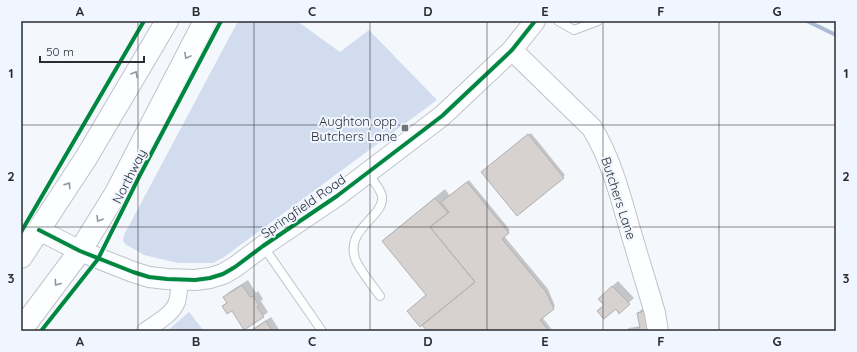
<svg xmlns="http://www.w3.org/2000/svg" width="857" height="352" viewBox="0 0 857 352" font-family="Quicksand,sans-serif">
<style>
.green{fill:#d1ddef}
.shadow{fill:#0003}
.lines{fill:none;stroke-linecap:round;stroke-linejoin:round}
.stream{stroke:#abbbd3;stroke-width:4}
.building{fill:#d7d2d0;stroke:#b1b1b3}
.service-casing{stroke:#c0c3c7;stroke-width:10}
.minor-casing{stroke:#c0c3c7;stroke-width:18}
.tertiary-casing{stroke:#c0c3c7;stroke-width:22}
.trunk-casing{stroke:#c0c3c7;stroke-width:24}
.service{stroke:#fdfeff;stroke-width:8}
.minor{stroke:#fdfeff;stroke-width:16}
.tertiary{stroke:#fdfeff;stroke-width:20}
.trunk{stroke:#fdfeff;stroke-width:22}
.cycleway-casing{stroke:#f0f6ff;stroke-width:6}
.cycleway{stroke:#00873e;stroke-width:4}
.oneway{stroke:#949698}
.grid{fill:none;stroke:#2b2d31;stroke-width:1;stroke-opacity:0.55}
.poi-dot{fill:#717478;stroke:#f0f6ff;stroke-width:1.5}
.labels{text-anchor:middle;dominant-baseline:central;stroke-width:4;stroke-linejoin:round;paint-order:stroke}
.poi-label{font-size:13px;fill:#2b2d31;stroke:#f0f6ff;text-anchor:end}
.street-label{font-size:13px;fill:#2b2d31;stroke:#f0f6ff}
.neatline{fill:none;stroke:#2b2d31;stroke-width:1.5}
.grid-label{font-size:13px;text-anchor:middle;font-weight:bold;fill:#2b2d31}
</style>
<rect width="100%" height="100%" fill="#f4f7fc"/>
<path class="green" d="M238,21H297L340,52L369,30L437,100L224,257L213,263H178L144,255L125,244L123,240L124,235Z
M189,312L204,331H167Z"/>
<path class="shadow" d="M531,133L565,175L563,177L485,170Z
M469,180L510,230L504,236L548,289L555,306L542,317L553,331H428L408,311L427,294L384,241L393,232L445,189L450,196Z
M248,280L256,293L258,291L263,299L261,301L268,312L263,316L223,306L227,302L224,297L229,292Z
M618,281L634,298L619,312L616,308L605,304L604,294Z
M654,306L657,331H625L629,328L641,326L638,313L643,308Z
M271,317L280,331H251L254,328Z"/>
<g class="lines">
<path class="stream" d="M807,21L836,35"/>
</g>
<path class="building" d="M528,134L564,178L517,216L481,172Z
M467,182L509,233L502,239L546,292L554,309L540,320L549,331H427L422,325L475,282L430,227L449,212L441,202Z
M435,198L448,213L430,227L475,282L420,327L407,311L426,295L382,241Z
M242,285L250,297L253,296L259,305L257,307L264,317L244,330L232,311L227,314L222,306L227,303L223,297Z
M612,286L630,304L619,314L616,309L604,319L597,311L604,305L598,299Z
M649,310L653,331H635H637V328H640L637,313Z
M266,321L272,331H251Z"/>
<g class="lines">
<g class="service-casing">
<path id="service" d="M558,21L574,30L598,21
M367,173C373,180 380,188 382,196C385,218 343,228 356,261C362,273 372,285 380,296
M263,246L322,331"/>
</g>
<g class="minor-casing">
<path id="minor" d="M145,331C156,323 172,315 177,302C179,295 179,287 180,280"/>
</g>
<g class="tertiary-casing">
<path id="tertiary" d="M512,50L592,128C609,156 618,187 627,219C636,251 646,282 655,313L658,331
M39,230L80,251L133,272L149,277L167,279L195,280L210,278L223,274L235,267L263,246L337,196L442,116L512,50L535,21"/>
</g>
<g class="trunk-casing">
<path id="trunk" d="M21,257L86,158L167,21
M21,330L80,251L116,193L205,21"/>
</g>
<use href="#service" class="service"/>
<use href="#minor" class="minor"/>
<use href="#tertiary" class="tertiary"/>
<use href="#trunk" class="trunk"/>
<g class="cycleway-casing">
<path id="cycleway" d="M39,230L80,251L133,272L149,277L167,279L195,280L210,278L223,274L235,267L263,246L337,196L442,116L512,50L535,21
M21,232L144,21
M41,331L98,259L140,175L221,21"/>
</g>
<use href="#cycleway" class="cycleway"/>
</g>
<defs><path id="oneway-chevron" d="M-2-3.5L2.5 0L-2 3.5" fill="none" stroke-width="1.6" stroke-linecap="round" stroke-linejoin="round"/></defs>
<g class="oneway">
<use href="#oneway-chevron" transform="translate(187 56) rotate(118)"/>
<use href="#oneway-chevron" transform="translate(135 74) rotate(-59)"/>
<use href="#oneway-chevron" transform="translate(68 185) rotate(-57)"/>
<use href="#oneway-chevron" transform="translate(99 219) rotate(122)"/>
<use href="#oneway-chevron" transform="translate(57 283) rotate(126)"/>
</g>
<path class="grid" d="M138,21V331M254,21V331M370,21V331M487,21V331M603,21V331M719,21V331M21,125H836M21,227H836"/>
<rect class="poi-dot" x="401" y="124" width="8" height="8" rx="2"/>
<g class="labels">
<g class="poi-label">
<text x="397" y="121">Aughton opp<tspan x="397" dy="15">Butchers Lane</tspan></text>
</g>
<g class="street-label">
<text transform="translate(129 176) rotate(-63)">Northway</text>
<text transform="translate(619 198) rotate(72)">Butchers Lane</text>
<text transform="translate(303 206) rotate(-35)">Springfield Road</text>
</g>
</g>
<rect width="857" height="352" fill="none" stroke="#f0f6ff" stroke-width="44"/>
<path d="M40 56v6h104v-6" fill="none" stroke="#2b2d31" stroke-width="2"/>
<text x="46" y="56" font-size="12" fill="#2b2d31" stroke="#f0f6ff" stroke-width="3" paint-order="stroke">50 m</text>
<rect x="22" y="22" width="813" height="308" class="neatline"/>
<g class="grid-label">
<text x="80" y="16">A</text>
<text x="196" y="16">B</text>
<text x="312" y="16">C</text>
<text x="428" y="16">D</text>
<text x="545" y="16">E</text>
<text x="661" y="16">F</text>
<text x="777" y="16">G</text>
<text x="11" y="78">1</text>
<text x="846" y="78">1</text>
<text x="11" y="181">2</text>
<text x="846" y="181">2</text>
<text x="11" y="283">3</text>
<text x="846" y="283">3</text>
<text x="80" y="346">A</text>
<text x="196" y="346">B</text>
<text x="312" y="346">C</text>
<text x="428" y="346">D</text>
<text x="545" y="346">E</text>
<text x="661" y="346">F</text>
<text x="777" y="346">G</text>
</g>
</svg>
